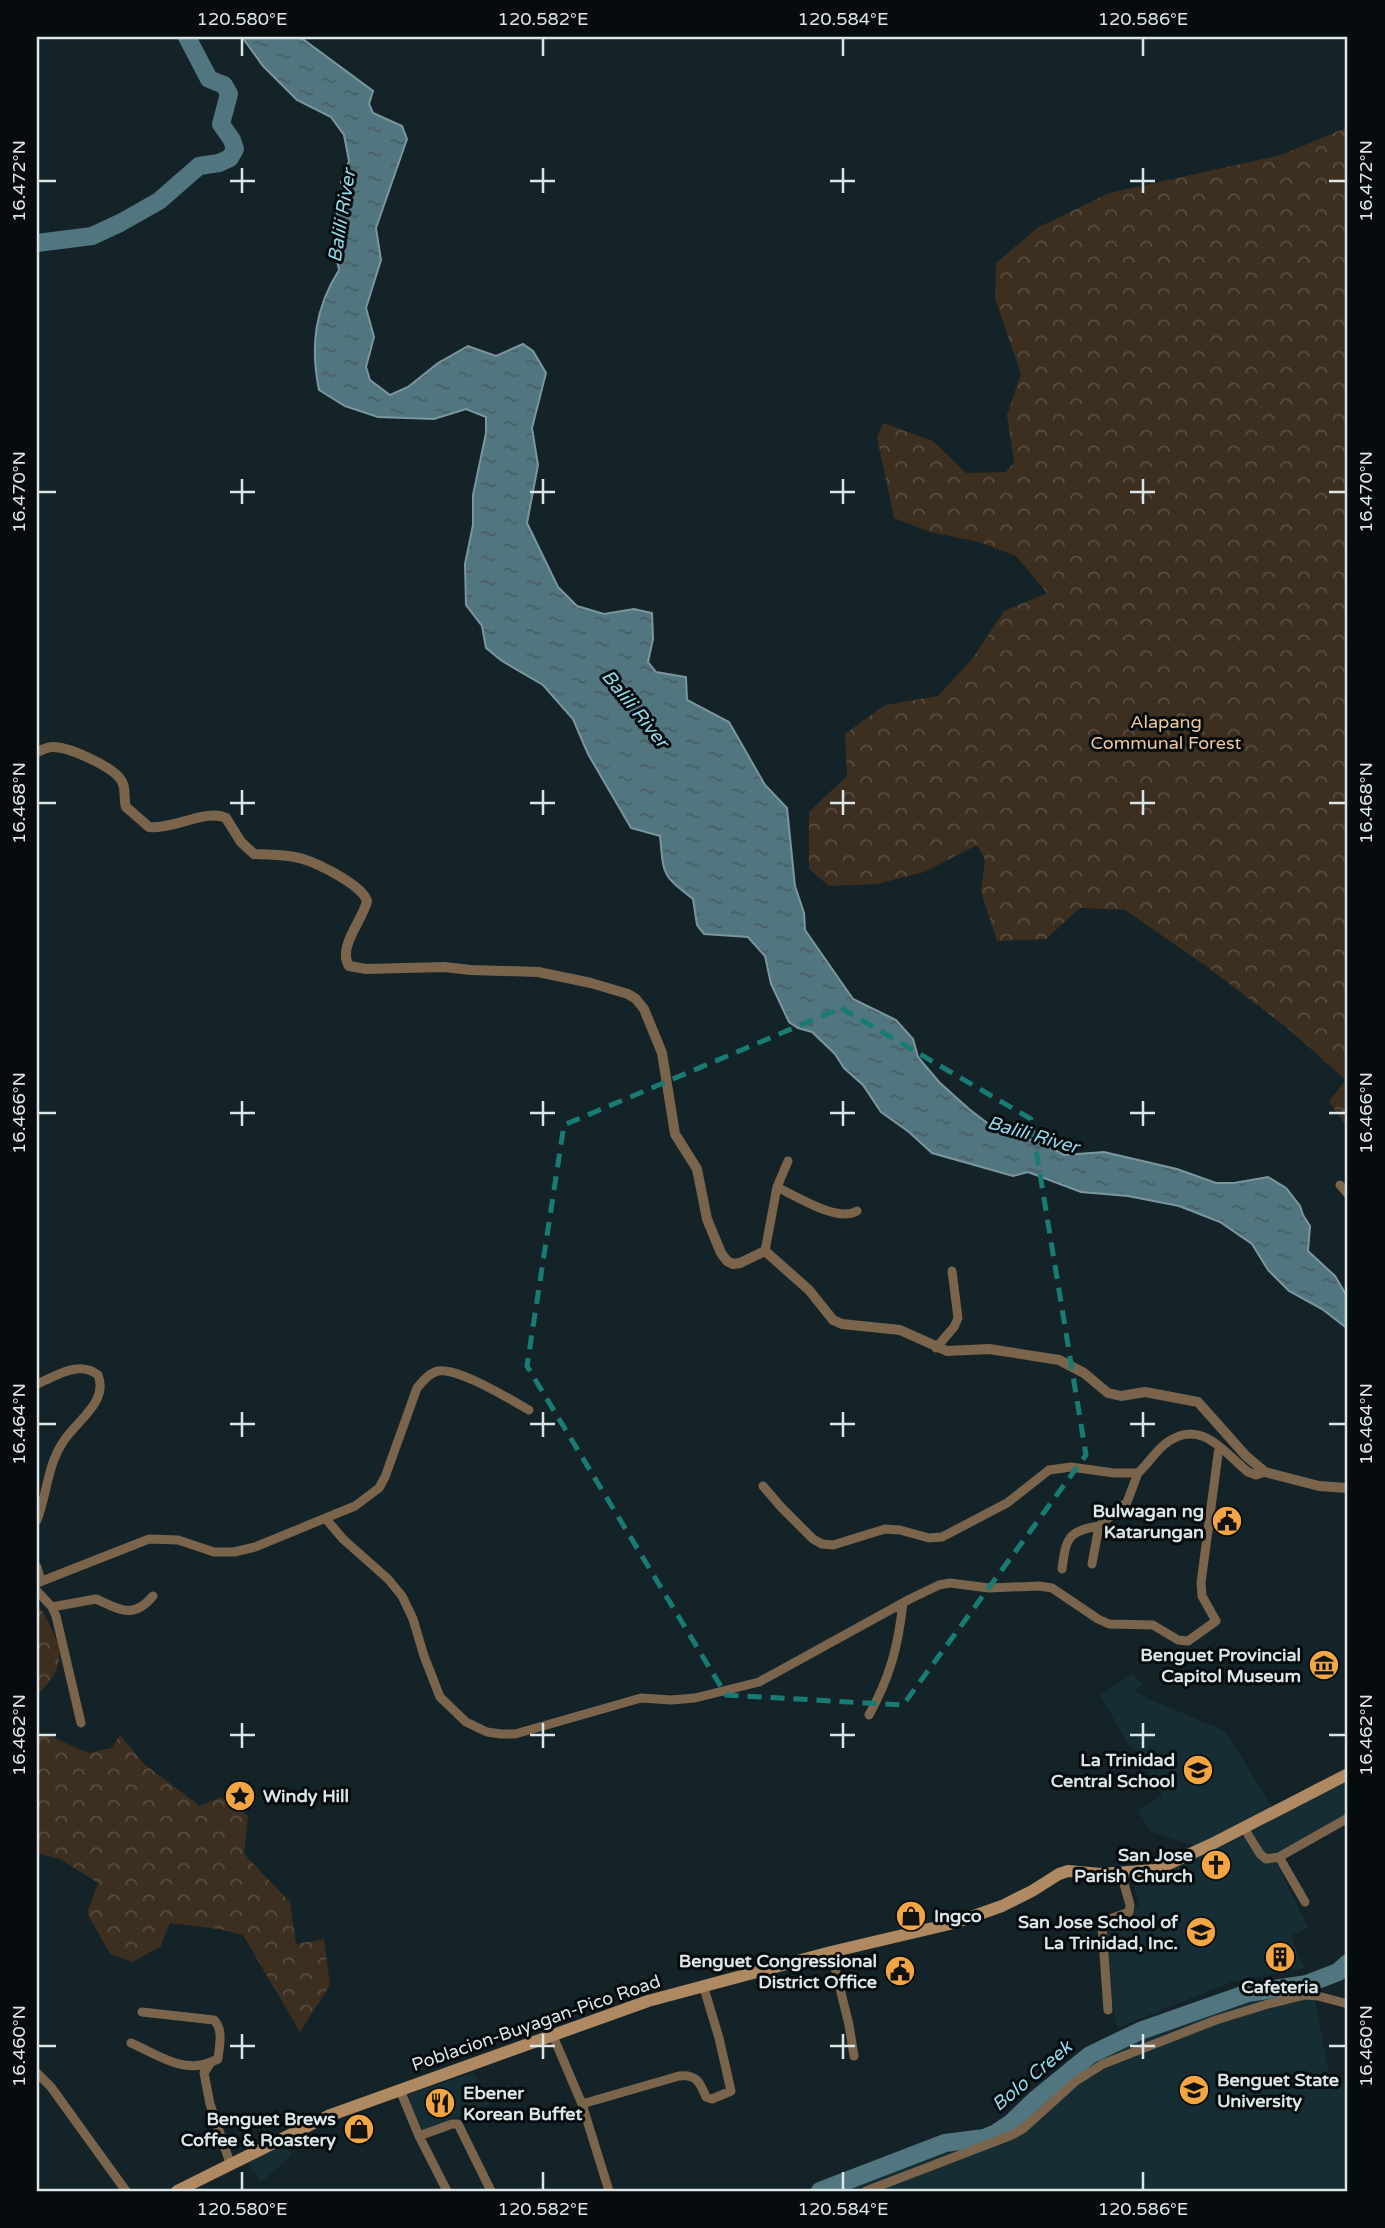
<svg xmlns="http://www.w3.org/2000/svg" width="1385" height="2228" viewBox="0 0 1385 2228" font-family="'Varela Round',sans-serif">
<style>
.built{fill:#162e33}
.forest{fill:url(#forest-crowns)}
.water{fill:url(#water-ripples);stroke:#7b979e;stroke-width:2}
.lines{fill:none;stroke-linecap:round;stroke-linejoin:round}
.river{stroke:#51767f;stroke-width:18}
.minor{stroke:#7a644b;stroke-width:9}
.tertiary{stroke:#7a644b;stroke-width:10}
.secondary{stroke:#ae8961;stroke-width:12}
.marked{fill:none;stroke:#197c74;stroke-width:5;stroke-dasharray:14 9;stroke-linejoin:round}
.ticks{fill:none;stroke:#dce5e8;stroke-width:2.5}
.labels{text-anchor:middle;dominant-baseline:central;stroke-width:6;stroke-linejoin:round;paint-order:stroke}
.park-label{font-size:18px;fill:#efc79b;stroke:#060b0d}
.poi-label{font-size:18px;font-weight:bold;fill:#dce5e8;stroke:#060b0d;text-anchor:end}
.street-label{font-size:18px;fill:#dce5e8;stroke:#060b0d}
.water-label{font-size:19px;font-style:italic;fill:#92d8e9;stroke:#060b0d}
.neatline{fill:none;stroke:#dce5e8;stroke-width:2.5}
.ticks-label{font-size:18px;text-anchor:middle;fill:#dce5e8}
</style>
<defs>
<pattern id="forest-crowns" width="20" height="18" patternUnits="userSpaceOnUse" patternTransform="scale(1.75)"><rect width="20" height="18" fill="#3d2f20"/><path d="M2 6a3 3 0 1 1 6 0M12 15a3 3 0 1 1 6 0" fill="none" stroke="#584d40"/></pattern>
<pattern id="water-ripples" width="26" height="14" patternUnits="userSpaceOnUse" patternTransform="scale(1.75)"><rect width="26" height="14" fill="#51767f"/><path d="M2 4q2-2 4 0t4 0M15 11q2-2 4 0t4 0" fill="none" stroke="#4a5e62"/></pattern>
</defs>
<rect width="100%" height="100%" fill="#142327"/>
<path class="built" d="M1133,1674L1143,1684L1134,1691L1151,1700L1225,1731L1271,1805L1198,1847L1150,1831L1138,1810L1162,1796L1138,1752L1128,1744L1100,1695Z
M1348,1778V1816L1279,1852L1263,1855L1249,1832Z
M1242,1834L1259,1860H1275L1308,1928L1291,1936L1304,1968L1231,1982L1117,2028L1106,1965L1103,1927L1140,1906L1131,1877Z
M1312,1983L1331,2085L1348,2082V2191H831L993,2129L1007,2120L1082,2052L1224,1996L1258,1989Z
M474,2072L490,2104L421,2132L407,2095Z
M282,2143L292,2155L261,2182L247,2163Z"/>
<path class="forest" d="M1348,127V1129L1329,1101L1346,1080L1286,1027L1206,966L1125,910L1080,908L1046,939L997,941L981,892L985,860L977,845L924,872L877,884L829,886L809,869V812L847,776L845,734L885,705L938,696L973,658L1004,611L1047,593L1016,556L979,542L930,532L894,518L877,437L883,423L933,441L966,473L1006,472L1014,462L1007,415L1021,374L995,298L996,263L1037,228L1109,193L1281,155Z
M37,1605L39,1606C60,1642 72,1662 37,1695Z
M37,1734L48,1735L88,1753L112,1748L120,1735L144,1764L200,1806L221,1797L248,1816L244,1854L290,1902L296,1944L324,1939L330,1985L300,2032L243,1935L218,1929L170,1923L160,1947L132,1962L110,1954L87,1913L98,1883L60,1859L37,1853Z"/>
<path class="water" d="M242,37H300L373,91L369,104L373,113L402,126L407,139L376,228L381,260L366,308L374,337L366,367L370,380L390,395L408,387L438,363L468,346L496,356L523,344L533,351L546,373L532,428L538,465L527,523L558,587L577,606L604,614L634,609L652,613L653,639L648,662L656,672L686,677L687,700L729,722L765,785L787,808L795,886L804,913L805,930L853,999L896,1020L913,1039L918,1057L939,1082L969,1109L995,1129L1042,1143L1064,1155L1104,1152L1177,1169L1216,1183H1234L1268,1177L1286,1188L1300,1206L1303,1215L1310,1226L1308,1251L1335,1276L1348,1298V1329L1322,1309L1289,1291L1268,1270L1252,1244L1220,1222L1179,1206L1128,1196L1081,1192L1028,1172L1013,1176L932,1153L909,1132L881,1112L863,1085L844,1068L835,1054L812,1032L798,1028L789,1022L771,984L765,956L748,937L704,934L697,925L693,899C661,874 664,876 660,836L631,828L588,754L573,719L543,685L502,661L486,648L482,626L466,605L465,564L473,525V495L486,433V417L466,409L434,419L378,417L345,406L319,390C310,346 315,308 339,270L334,246L337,211L343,197L341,182L349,161L344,135L331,117L297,100L263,66Z"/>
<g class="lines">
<path class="river" d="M37,243L92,236L120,223L159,201L199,166L219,163L230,158L235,149L232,140L221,124L229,94L224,85L209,79L187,37
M820,2191L945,2143L984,2138L996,2133L1011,2123L1036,2099L1090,2055L1140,2031L1248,1993L1307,1984L1338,1972L1348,1963"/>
<path class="minor" d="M1340,1185L1348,1194
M777,1187C796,1196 838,1223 857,1211
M765,1251L777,1187L788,1161
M936,1348L954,1327L958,1318L952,1271
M37,1384C56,1376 79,1360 98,1375C109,1402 76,1421 63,1442C47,1466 47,1495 37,1520
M763,1486L781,1507L813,1539L822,1544L833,1545L885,1529L900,1530L929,1538L942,1537L1007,1503L1049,1470L1071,1467L1114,1473H1138C1148,1464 1155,1452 1165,1444C1199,1417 1222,1450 1248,1472L1256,1475L1265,1472
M326,1519L343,1539L388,1579L402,1596L413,1619L424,1656L440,1697L466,1722L487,1732L501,1734H515L641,1698L671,1700L695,1698L759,1682L910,1599L939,1585L950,1583L989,1588L1039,1586L1052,1588L1098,1619L1109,1624L1153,1625L1178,1640L1188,1641L1216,1621L1202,1596L1201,1583L1219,1447
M1092,1564L1099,1526L1127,1502L1138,1473
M37,1567L41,1581
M1062,1569C1066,1539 1067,1531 1099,1526
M37,1583L149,1539L178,1540L214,1552H234L255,1547L355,1506L379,1488L385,1477L417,1388C423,1381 429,1373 438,1371C458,1367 511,1400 529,1410
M37,1591L52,1607L56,1616L81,1723
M52,1607L96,1599C119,1609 133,1620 153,1596
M869,1715C890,1677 898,1647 903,1603
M1244,1828L1260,1854L1266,1859L1279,1857L1348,1818
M1279,1857L1305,1902
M831,1952L849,2025L854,2056
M1108,2010L1102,1926L1107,1920L1129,1912L1130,1905L1121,1873
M142,2012L214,2020C224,2030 219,2047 218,2059L211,2062L204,2073L210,2104L230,2163
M553,2036L582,2104L609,2191
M131,2043C157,2054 183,2074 211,2062
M37,2073L51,2087L126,2191
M400,2090L419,2136L447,2191
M582,2104L679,2076C696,2074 700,2082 706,2097L712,2099L731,2091L719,2038L703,1985
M419,2136L452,2124H458L491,2191
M866,2191L1012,2135L1024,2128L1076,2081L1103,2064L1216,2020L1268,2004L1305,1995L1318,1996L1348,2004"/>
<path class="tertiary" d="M37,752C42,750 47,747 52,747C68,746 113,767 121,780C127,788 123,798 126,807L149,827C173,830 207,808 226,818L241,842L254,854C270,855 288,854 303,859C319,864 362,885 367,901C363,920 337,947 349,966L366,969L444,967L471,970L538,972L591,983L628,994L636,999L644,1009L662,1053L675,1134L697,1169L707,1219L721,1253L727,1261L733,1264L740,1263L765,1251L809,1290L833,1320L842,1324L900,1330L947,1351L989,1349L1059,1360L1084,1373L1108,1393L1121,1396L1145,1392L1198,1402L1246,1456L1265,1472L1319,1486L1348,1488"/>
<path class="secondary" d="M177,2191L328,2116L648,2001L831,1952L954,1923L1002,1906L1032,1891L1059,1874L1068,1871L1101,1874L1155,1870L1212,1844L1348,1774"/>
</g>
<path class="marked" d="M841,1008L1031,1119L1086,1455L903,1705L726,1695L527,1366L564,1125Z"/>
<path class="ticks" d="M242,38V56M543,38V56M843,38V56M1143,38V56M242,168V193M543,168V193M843,168V193M1143,168V193M38,181H56M230,181H255M530,181H555M830,181H855M1130,181H1155M1329,181H1346M242,479V504M543,479V504M843,479V504M1143,479V504M38,492H56M230,492H255M530,492H555M830,492H855M1130,492H1155M1329,492H1346M242,790V815M543,790V815M843,790V815M1143,790V815M38,803H56M230,803H255M530,803H555M830,803H855M1130,803H1155M1329,803H1346M242,1101V1126M543,1101V1126M843,1101V1126M1143,1101V1126M38,1113H56M230,1113H255M530,1113H555M830,1113H855M1130,1113H1155M1329,1113H1346M242,1412V1437M543,1412V1437M843,1412V1437M1143,1412V1437M38,1424H56M230,1424H255M530,1424H555M830,1424H855M1130,1424H1155M1329,1424H1346M242,1723V1748M543,1723V1748M843,1723V1748M1143,1723V1748M38,1735H56M230,1735H255M530,1735H555M830,1735H855M1130,1735H1155M1329,1735H1346M242,2034V2059M543,2034V2059M843,2034V2059M1143,2034V2059M38,2046H56M230,2046H255M530,2046H555M830,2046H855M1130,2046H1155M1329,2046H1346M242,2172V2190M543,2172V2190M843,2172V2190M1143,2172V2190"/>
<defs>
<g id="civic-disc" transform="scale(1.575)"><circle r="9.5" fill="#f2a542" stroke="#060b0d"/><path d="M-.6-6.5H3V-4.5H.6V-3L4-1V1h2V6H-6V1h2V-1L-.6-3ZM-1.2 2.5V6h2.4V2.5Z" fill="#111"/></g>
<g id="museum-disc" transform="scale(1.575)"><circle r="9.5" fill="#f2a542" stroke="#060b0d"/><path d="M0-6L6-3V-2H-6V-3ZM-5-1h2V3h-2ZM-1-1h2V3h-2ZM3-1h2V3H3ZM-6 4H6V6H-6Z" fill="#111"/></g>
<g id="school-disc" transform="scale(1.575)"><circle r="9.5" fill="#f2a542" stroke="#060b0d"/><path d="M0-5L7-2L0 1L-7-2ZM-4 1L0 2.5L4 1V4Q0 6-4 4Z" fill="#111"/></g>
<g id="sight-disc" transform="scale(1.575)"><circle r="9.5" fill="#f2a542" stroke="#060b0d"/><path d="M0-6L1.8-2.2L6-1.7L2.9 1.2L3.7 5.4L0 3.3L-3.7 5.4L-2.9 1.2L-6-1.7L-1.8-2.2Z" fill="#111"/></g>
<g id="church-disc" transform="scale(1.575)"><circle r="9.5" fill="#f2a542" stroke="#060b0d"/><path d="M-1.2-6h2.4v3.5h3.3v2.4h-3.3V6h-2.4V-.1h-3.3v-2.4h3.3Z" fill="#111"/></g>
<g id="shop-disc" transform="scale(1.575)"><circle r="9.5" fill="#f2a542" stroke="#060b0d"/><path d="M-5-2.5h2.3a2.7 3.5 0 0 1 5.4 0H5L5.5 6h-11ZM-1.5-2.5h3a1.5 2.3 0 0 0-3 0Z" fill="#111"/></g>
<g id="building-disc" transform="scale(1.575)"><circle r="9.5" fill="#f2a542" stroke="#060b0d"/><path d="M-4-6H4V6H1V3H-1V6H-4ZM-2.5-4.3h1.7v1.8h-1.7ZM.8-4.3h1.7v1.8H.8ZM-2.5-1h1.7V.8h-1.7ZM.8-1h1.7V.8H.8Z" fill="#111"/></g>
<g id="university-disc" transform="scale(1.575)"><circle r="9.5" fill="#f2a542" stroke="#060b0d"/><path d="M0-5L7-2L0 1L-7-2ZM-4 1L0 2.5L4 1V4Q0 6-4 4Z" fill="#111"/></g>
<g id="restaurant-disc" transform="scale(1.575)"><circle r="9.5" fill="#f2a542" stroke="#060b0d"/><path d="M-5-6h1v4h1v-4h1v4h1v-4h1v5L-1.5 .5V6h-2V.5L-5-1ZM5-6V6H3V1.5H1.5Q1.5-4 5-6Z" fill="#111"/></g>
</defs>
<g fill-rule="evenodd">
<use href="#civic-disc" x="1227" y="1521"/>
<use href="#museum-disc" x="1324" y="1665"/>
<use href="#school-disc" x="1198" y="1770"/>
<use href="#sight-disc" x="240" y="1796"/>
<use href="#church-disc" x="1216" y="1865"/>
<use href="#shop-disc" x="911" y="1916"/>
<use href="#school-disc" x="1201" y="1932"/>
<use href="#building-disc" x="1280" y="1957"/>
<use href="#civic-disc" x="900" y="1971"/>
<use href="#university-disc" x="1194" y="2090"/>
<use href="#restaurant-disc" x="440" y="2103"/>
<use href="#shop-disc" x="359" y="2129"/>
</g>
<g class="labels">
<g class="park-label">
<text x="1166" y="722">Alapang<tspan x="1166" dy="21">Communal Forest</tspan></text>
</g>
<g class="poi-label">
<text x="1204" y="1511">Bulwagan ng<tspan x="1204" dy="21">Katarungan</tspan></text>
<text x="1301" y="1655">Benguet Provincial<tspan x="1301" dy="21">Capitol Museum</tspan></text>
<text x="1175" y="1760">La Trinidad<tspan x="1175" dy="21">Central School</tspan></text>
<text x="263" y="1796" text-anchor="start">Windy Hill</text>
<text x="1193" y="1855">San Jose<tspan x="1193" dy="21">Parish Church</tspan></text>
<text x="934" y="1916" text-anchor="start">Ingco</text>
<text x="1178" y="1922">San Jose School of<tspan x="1178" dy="21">La Trinidad, Inc.</tspan></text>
<text x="877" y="1961">Benguet Congressional<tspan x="877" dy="21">District Office</tspan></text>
<text x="1280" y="1987" text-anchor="middle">Cafeteria</text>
<text x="1217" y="2080" text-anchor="start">Benguet State<tspan x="1217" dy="21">University</tspan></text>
<text x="463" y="2093" text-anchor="start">Ebener<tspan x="463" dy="21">Korean Buffet</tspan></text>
<text x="336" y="2119">Benguet Brews<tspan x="336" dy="21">Coffee &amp; Roastery</tspan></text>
</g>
<g class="street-label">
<text transform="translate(536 2023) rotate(-19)">Poblacion-Buyagan-Pico Road</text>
</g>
<g class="water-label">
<text transform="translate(342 216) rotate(-81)">Balili River</text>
<text transform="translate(635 709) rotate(51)">Balili River</text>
<text transform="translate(1033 1135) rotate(16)">Balili River</text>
<text transform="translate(1032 2076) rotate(-40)">Bolo Creek</text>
</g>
</g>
<rect width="1385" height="2228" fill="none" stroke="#060b0d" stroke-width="77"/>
<rect x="38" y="38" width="1308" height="2152" class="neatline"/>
<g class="ticks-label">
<text x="242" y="25">120.580°E</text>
<text x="543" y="25">120.582°E</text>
<text x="843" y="25">120.584°E</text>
<text x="1143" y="25">120.586°E</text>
<text transform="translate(19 181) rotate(-90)" y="6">16.472°N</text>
<text transform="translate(1366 181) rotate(-90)" y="6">16.472°N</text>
<text transform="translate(19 492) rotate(-90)" y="6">16.470°N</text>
<text transform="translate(1366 492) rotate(-90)" y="6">16.470°N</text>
<text transform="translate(19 803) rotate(-90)" y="6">16.468°N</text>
<text transform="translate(1366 803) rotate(-90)" y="6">16.468°N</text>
<text transform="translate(19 1113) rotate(-90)" y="6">16.466°N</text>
<text transform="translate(1366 1113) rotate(-90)" y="6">16.466°N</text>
<text transform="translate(19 1424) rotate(-90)" y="6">16.464°N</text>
<text transform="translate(1366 1424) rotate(-90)" y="6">16.464°N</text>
<text transform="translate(19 1735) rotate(-90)" y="6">16.462°N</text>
<text transform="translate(1366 1735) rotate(-90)" y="6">16.462°N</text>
<text transform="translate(19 2046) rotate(-90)" y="6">16.460°N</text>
<text transform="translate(1366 2046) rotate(-90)" y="6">16.460°N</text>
<text x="242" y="2215">120.580°E</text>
<text x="543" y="2215">120.582°E</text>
<text x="843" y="2215">120.584°E</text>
<text x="1143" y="2215">120.586°E</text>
</g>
</svg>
